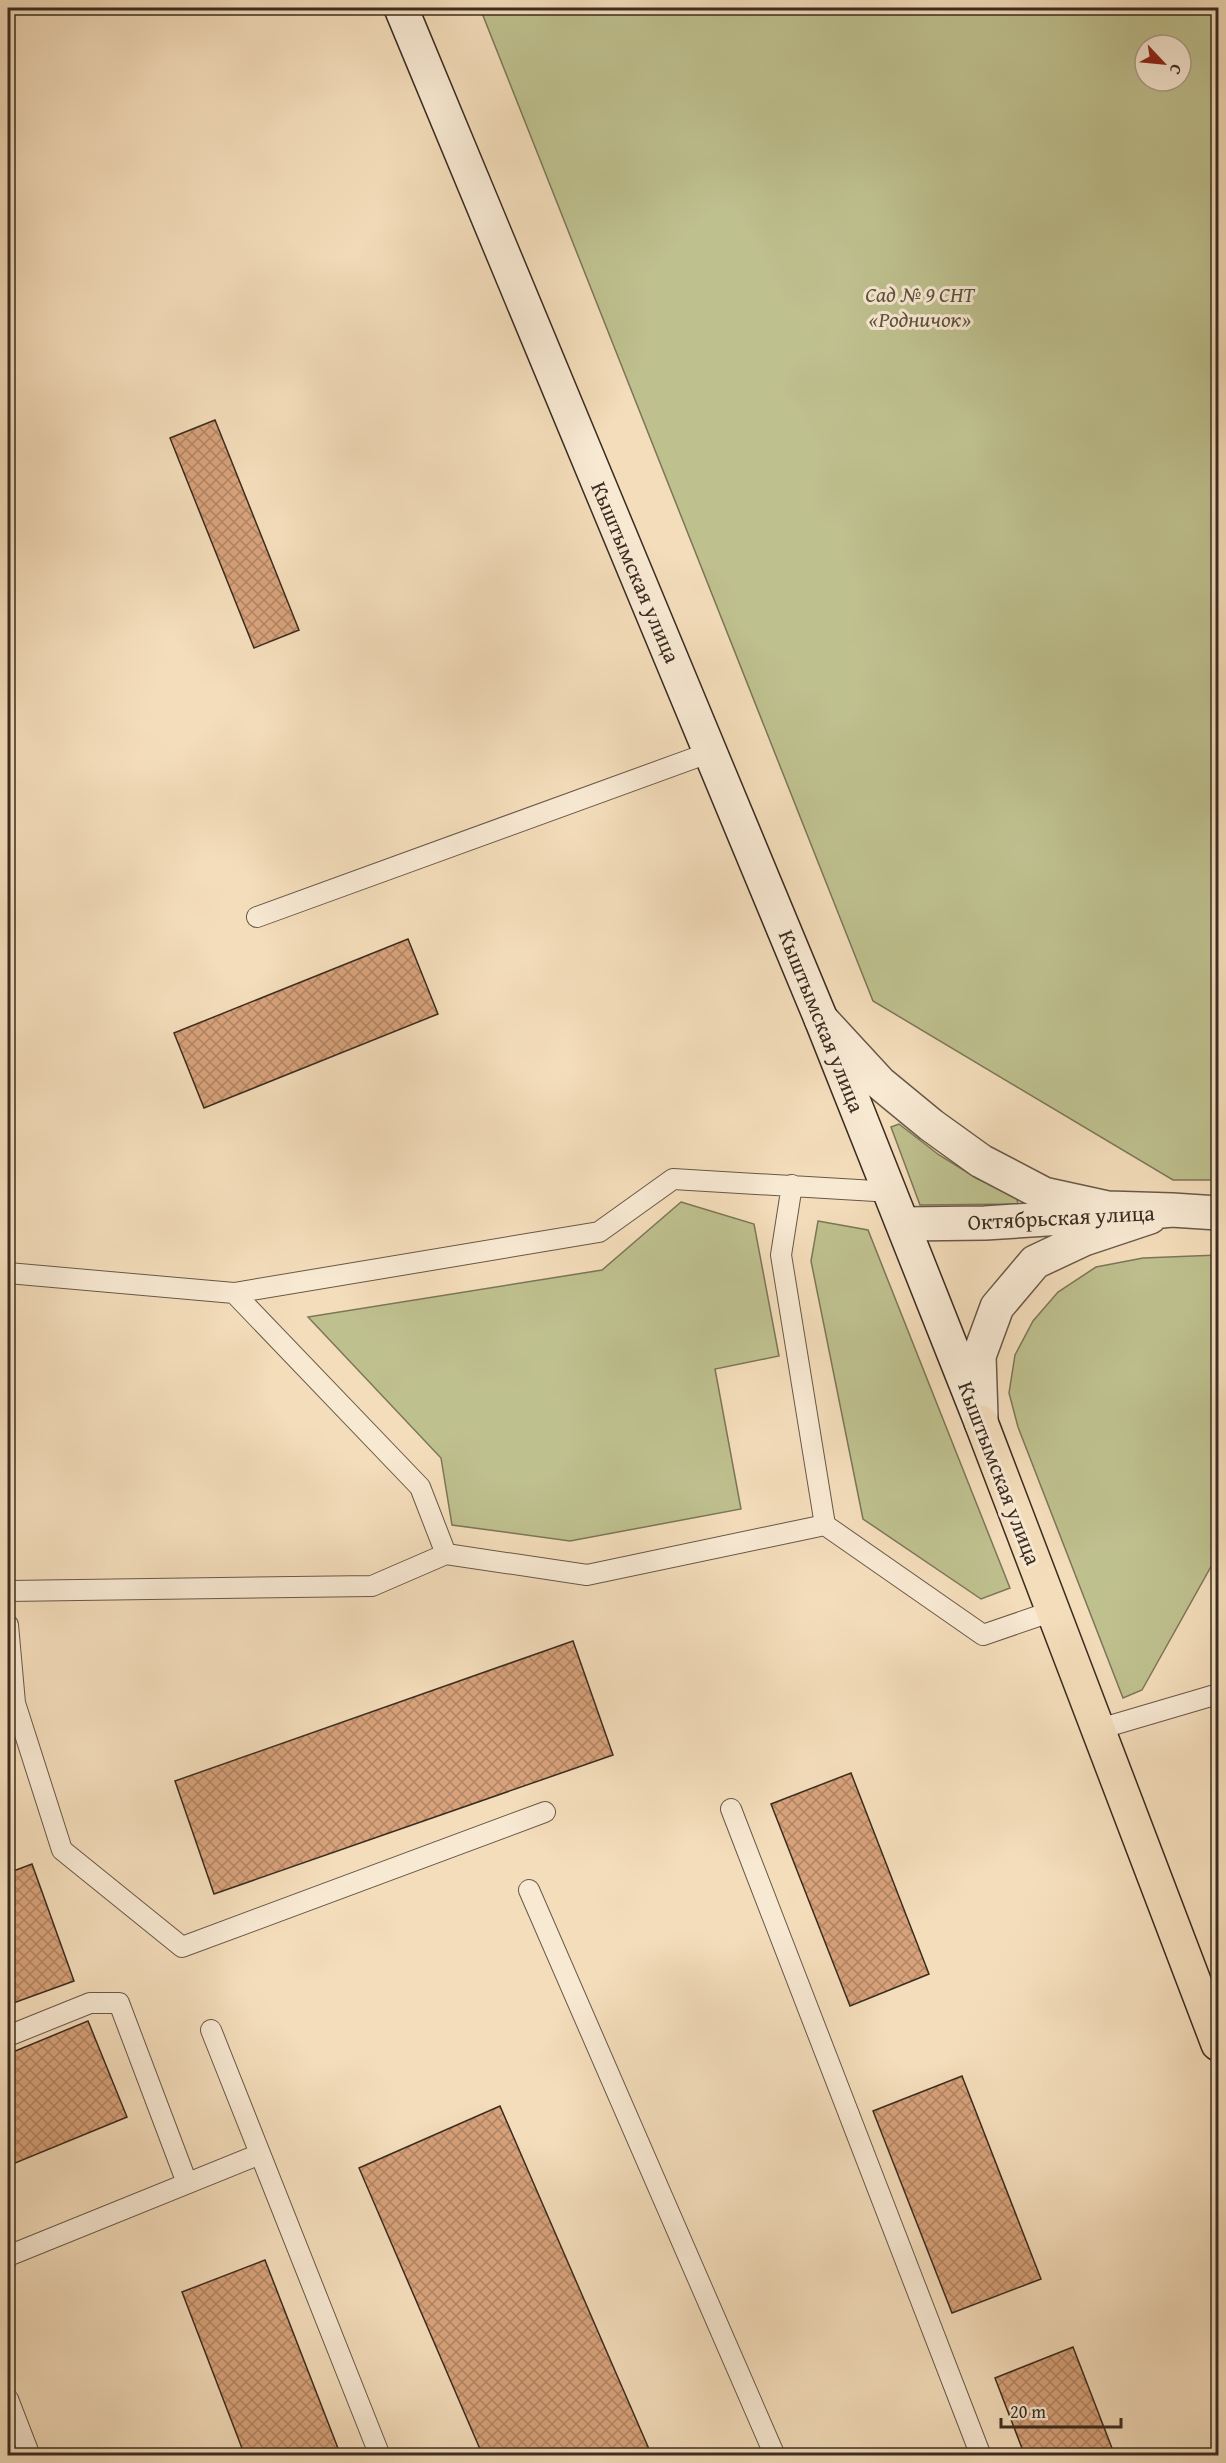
<svg xmlns="http://www.w3.org/2000/svg" width="1226" height="2463" viewBox="0 0 1226 2463" font-family="'Gentium Book Plus',serif">
<style>
.green{fill:#bec08e;stroke:#7c7658;stroke-width:1.5;fill-rule:evenodd}
.building{fill:url(#building-cross-hatch);stroke:#3a2c21;stroke-width:1.5}
.lines{fill:none;stroke-linecap:round;stroke-linejoin:round}
.service-casing{stroke:#685848;stroke-width:22}
.tertiary-casing{stroke:#685848;stroke-width:36}
.secondary-casing{stroke:#3a2c21;stroke-width:36}
.primary-casing{stroke:#3a2c21;stroke-width:36}
.service{stroke:#f8e9d3;stroke-width:20}
.tertiary{stroke:#f8e9d3;stroke-width:33}
.secondary{stroke:#f8e9d3;stroke-width:33}
.primary{stroke:#f4ddbb;stroke-width:33}
.labels{text-anchor:middle;dominant-baseline:central;stroke-width:6;stroke-linejoin:round;paint-order:stroke}
.park-label{font-size:22px;font-style:italic;fill:#5b513c;stroke:#f8e9d3}
.street-label{font-size:22px;fill:#3a2c21;stroke:#f8e9d3}
</style>
<defs>
<pattern id="building-cross-hatch" width="8" height="8" patternUnits="userSpaceOnUse" patternTransform="scale(1.5)"><rect width="8" height="8" fill="#d8a27a"/><path d="M0 0l8 8M0 8l8-8" fill="none" stroke="#b08464"/></pattern>
</defs>
<rect width="100%" height="100%" fill="#f4ddbb"/>
<filter id="stains"><feTurbulence type="fractalNoise" baseFrequency=".00333" numOctaves="4"/><feColorMatrix values="0 0 0 0 .2 0 0 0 0 .09 0 0 0 0 .02 0 0 0 .5 -.17"/></filter>
<radialGradient id="worn" r=".72"><stop offset=".6" stop-color="#630" stop-opacity="0"/><stop offset="1" stop-color="#630" stop-opacity=".3"/></radialGradient>
<path class="green" d="M480,8H1218V1180H1173L873,1001ZM1145,45H1181V81H1145Z
M899,1124L939,1155L978,1179L1016,1195L1018,1204L920,1205L891,1127Z
M681,1202L754,1224L779,1356L715,1369L741,1509L570,1541L452,1525L441,1458L308,1317L602,1270Z
M818,1221L868,1230L1010,1588L981,1599L863,1519L811,1261Z
M1218,1255V1554L1142,1690L1123,1698L1018,1427L1009,1393L1015,1355L1033,1321L1058,1292L1096,1267L1143,1258Z"/>
<path class="building" d="M215,420L299,630L254,648L170,438Z
M408,939L438,1014L204,1108L174,1033Z
M573,1641L613,1755L214,1894L175,1781Z
M851,1773L929,1974L850,2006L771,1804Z
M32,1864L74,1981L8,2005V1873Z
M88,2021L127,2117L8,2166V2054Z
M962,2076L1041,2279L952,2313L873,2111Z
M500,2106L652,2456H483L359,2168Z
M265,2260L341,2456H245L182,2292Z
M1073,2347L1115,2456H1025L995,2378Z"/>
<g class="lines">
<g class="service-casing">
<path id="service" d="M257,917L711,752
M792,1185L781,1255L825,1525
M8,1273L234,1293L599,1232L673,1179L892,1192
M234,1293L420,1487L446,1554
M8,1591L372,1586L446,1554L587,1575L825,1525L983,1635L1053,1611
M8,1625L15,1703L62,1850L182,1947L545,1812
M1099,1729L1218,1694
M731,1809L981,2456
M529,1890L775,2456
M211,2030L380,2456
M8,2036L90,2003H119L187,2183
M8,2256L260,2154
M8,2399L30,2456"/>
</g>
<g class="tertiary-casing">
<path id="tertiary" d="M821,1019L880,1083L931,1125L981,1161L1044,1194L1108,1208L1172,1210
M1151,1212L1172,1210L1218,1213
M904,1224L985,1223L1094,1216
M981,1417L979,1356L997,1307L1035,1262L1084,1239L1150,1217"/>
</g>
<g class="secondary-casing">
<path id="secondary" d="M401,8L821,1019L981,1422"/>
</g>
<g class="primary-casing">
<path id="primary" d="M981,1422L1218,2044"/>
</g>
<use href="#service" class="service"/>
<use href="#tertiary" class="tertiary"/>
<use href="#secondary" class="secondary"/>
<use href="#primary" class="primary"/>
</g>
<g class="labels">
<g class="park-label">
<text x="920" y="294">Сад № 9 СНТ<tspan x="920" dy="25">«Родничок»</tspan></text>
</g>
<g class="street-label">
<text transform="translate(636 572) rotate(67)">Кыштымская улица</text>
<text transform="translate(822 1021) rotate(68)">Кыштымская улица</text>
<text transform="translate(1061 1217) rotate(-3)">Октябрьская улица</text>
<text transform="translate(1000 1473) rotate(69)">Кыштымская улица</text>
</g>
</g>
<rect width="1226" height="2463" fill="none" stroke="#f4ddbb" stroke-width="30"/>
<rect x="9" y="9" width="1208" height="2445" fill="none" stroke="#3a2c21" stroke-width="3"/>
<rect x="15" y="15" width="1196" height="2433" fill="none" stroke="#3a2c21" stroke-width="1.5"/>
<g transform="translate(1163 63) rotate(116)"><circle r="28" fill="#f8e9d3" stroke="#ac9d8c" stroke-width="1.5"/>
<path d="M0-4.5L10 22L0 15L-10 22Z" fill="#8f2418"/>
<text y="-9" font-size="16" font-weight="bold" text-anchor="middle" fill="#3a2c21">С</text>
</g>
<path d="M1001 2418v9h120v-9" fill="none" stroke="#3a2c21" stroke-width="3"/>
<text x="1010" y="2418" font-size="18" fill="#3a2c21" stroke="#f8e9d3" stroke-width="4.5" paint-order="stroke">20 m</text>
<rect width="100%" height="100%" filter="url(#stains)"/>
<rect width="100%" height="100%" fill="url(#worn)"/>
</svg>
